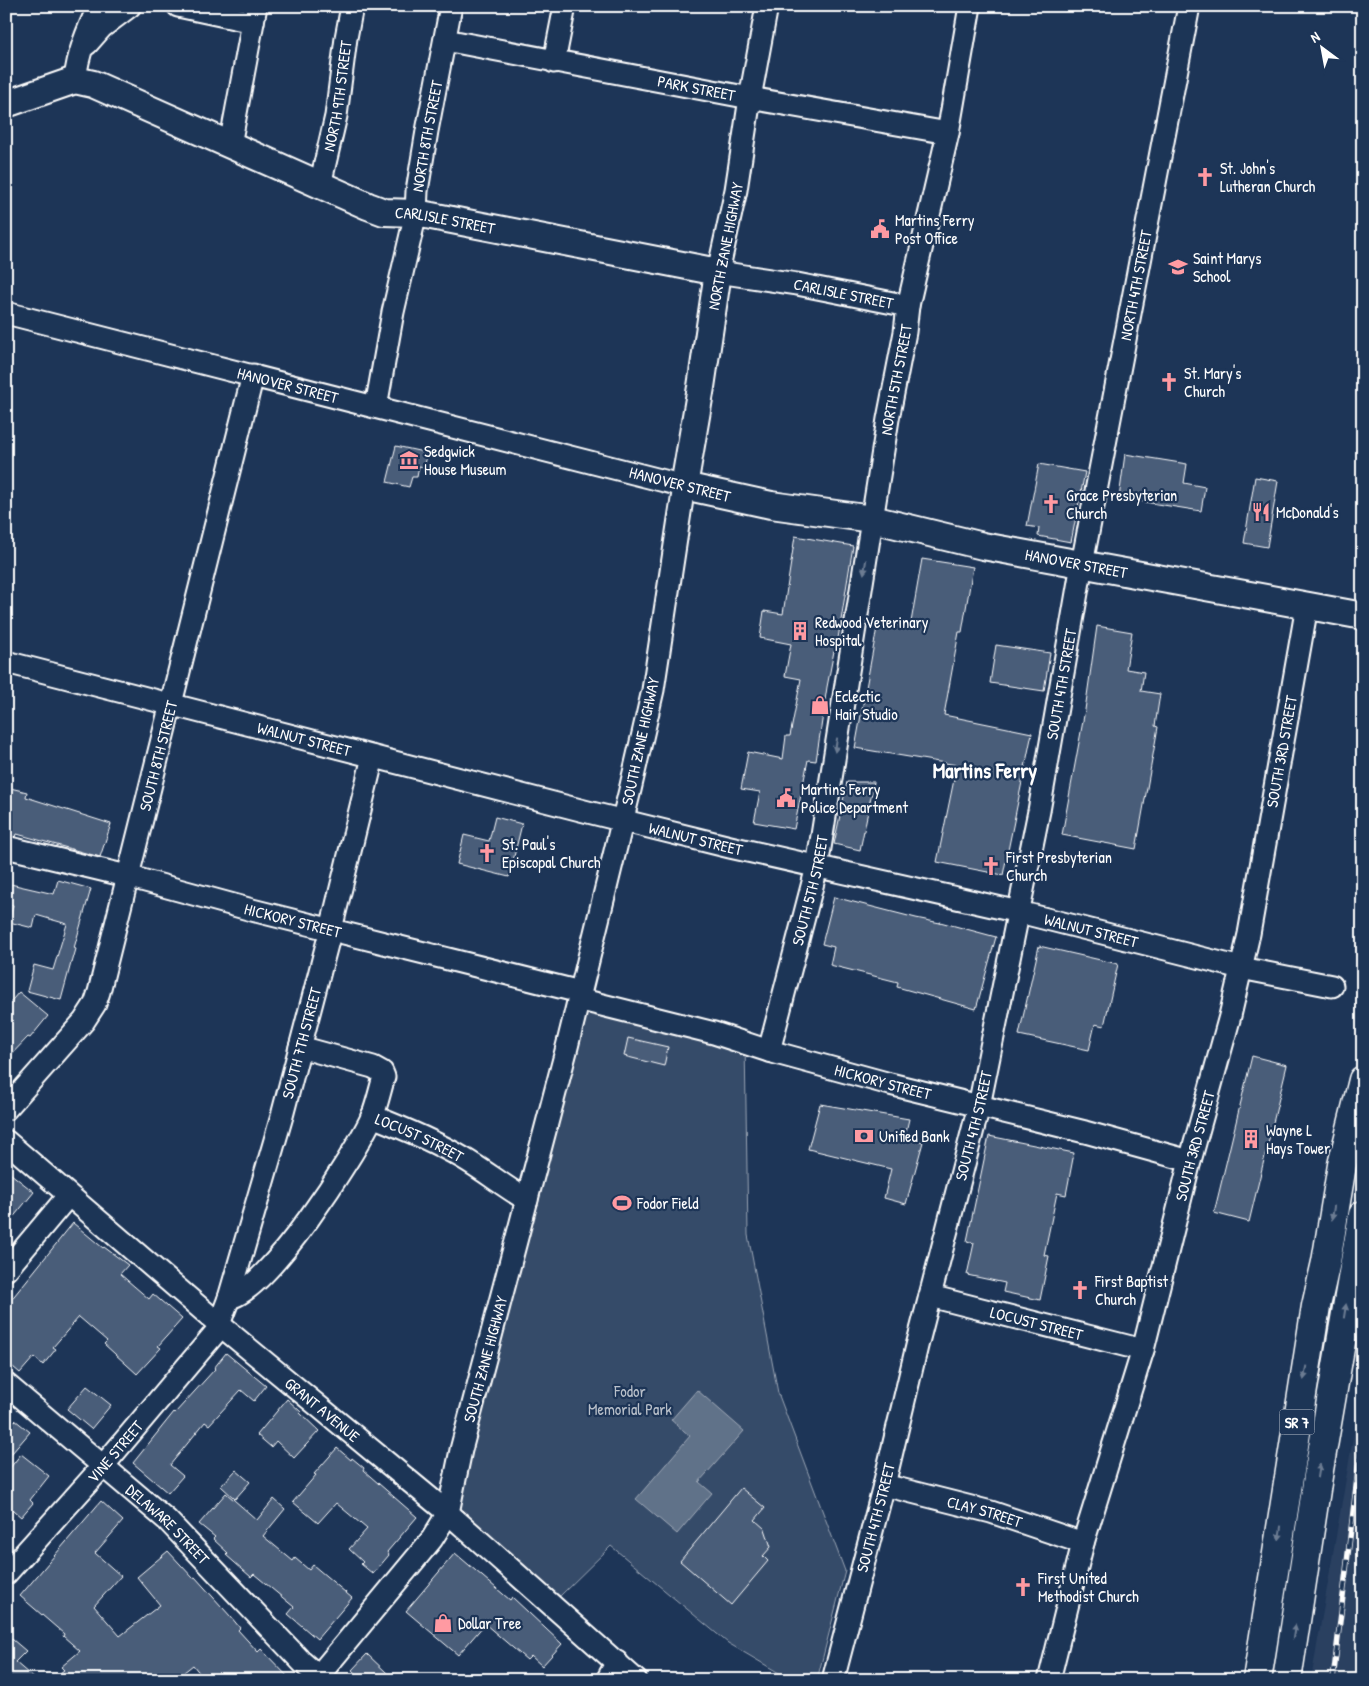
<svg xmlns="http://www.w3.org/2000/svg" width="1369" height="1686" viewBox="0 0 1369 1686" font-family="'Patrick Hand',sans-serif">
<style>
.built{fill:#2a4161}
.green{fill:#364b69;stroke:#9aa5b4}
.water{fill:#617289;stroke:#a0aab8}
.building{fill:#4a5d79;stroke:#fff}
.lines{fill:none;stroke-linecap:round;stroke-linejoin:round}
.minor-casing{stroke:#fff;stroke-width:25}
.major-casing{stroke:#fff;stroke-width:30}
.highway-casing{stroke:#fff;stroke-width:31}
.minor{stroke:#1d3557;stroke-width:21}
.major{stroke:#1d3557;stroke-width:26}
.highway{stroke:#1d3557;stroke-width:28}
.rail-casing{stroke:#fff;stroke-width:5.5}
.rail{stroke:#1d3557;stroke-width:4;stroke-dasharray:11;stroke-linecap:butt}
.oneway{fill:#6c7c92}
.labels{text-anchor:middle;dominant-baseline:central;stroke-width:4.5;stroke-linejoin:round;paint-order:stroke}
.shield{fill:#1d3557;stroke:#bbc2cd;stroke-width:1}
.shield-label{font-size:15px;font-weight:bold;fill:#fff}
.street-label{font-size:16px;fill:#fff;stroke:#1d3557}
.poi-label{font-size:16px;fill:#fff;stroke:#1d3557;text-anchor:start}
.park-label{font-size:16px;fill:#b9c0ca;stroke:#1d3557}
.district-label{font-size:21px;font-weight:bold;fill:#fff;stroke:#1d3557}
</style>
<rect width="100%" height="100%" fill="#1d3557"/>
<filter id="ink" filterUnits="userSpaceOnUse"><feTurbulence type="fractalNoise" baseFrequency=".02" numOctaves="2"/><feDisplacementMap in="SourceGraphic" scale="10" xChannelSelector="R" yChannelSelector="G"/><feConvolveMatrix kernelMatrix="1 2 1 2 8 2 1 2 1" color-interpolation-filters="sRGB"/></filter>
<g filter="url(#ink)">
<path class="built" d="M1363,1381V1680H1311Z"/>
<path class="green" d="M586,1001L745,1043L748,1235L778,1393L845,1571L817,1680H791L728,1643L611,1546L560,1596L449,1508Z"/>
<path class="water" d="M697,1390L744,1431L699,1482L712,1493L677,1534L636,1499L690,1436L671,1420Z"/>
<path class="building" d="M396,446L428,453L424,467L419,466L417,477H412L409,487L387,482Z
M1125,454L1187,464L1184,483L1205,487L1201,511L1119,498Z
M1039,464L1085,472L1071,542L1038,536L1039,528L1027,526Z
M1255,477L1278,481L1267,547L1244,543Z
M795,536L853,546L836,651H834L827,687L816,761L808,760L794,829L754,822L760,792L741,789L748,752L783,759L786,736H790L801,679L785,676L791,644L760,638L764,611L783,614Z
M922,559L973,567L962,632H959L944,715L1032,733L1003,875L937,862L957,765L855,748L878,622L910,628Z
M1097,626L1132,632L1126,669L1144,672L1141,691L1160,694L1155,726L1158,727L1136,849L1062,835L1085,710Z
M996,645L1050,653L1044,691L990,683Z
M847,782H874L860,850L834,844Z
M6,787L27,792L26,797L111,824L100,857L17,834L16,837L6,835Z
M495,817L522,824L509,877L457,864L464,835L489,841Z
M58,880L91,889L74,948L76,949L72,963H71L61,1000L27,991L34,965L53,970L67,924L36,915L33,928L9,922L13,905L6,903V883L54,894Z
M834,897L916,918L940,923V922L996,937L976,1009L897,987L898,982L830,965L834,947L822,944Z
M1039,946L1118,964L1104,1026L1095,1024L1089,1050L1019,1035Z
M19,992L48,1016L30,1038L28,1037L6,1060V1007Z
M628,1038L668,1047L664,1066L624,1056Z
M1252,1056L1287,1065L1249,1222L1214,1213Z
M820,1104L909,1119L905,1136L923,1142L906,1204L884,1198L891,1169L808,1149Z
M989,1136L1074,1153L1066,1195L1057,1193L1044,1255L1049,1256L1040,1300L1003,1292L1005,1283L967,1275L974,1243L967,1241Z
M6,1170L34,1192L6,1226Z
M73,1223L103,1248L104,1247L128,1265L120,1274L149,1299L153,1294L182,1319L158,1346L161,1348L137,1374L104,1344L107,1341L79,1317L53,1347L56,1349L43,1365L34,1357L20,1373L6,1361V1306Z
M226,1353L266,1386L254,1401L241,1390L209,1425L205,1422L170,1465L183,1476L168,1493L133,1463L174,1412L175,1413L215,1369L214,1368Z
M87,1386L111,1405L91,1429L67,1409Z
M287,1399L301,1412L300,1413L319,1431L294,1458L276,1441L271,1447L257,1435Z
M15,1420L30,1432L6,1460V1431Z
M337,1448L351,1460L352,1458L364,1468L363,1470L417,1517L387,1552L389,1555L373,1574L361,1564L363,1562L349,1549L367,1529L336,1503L318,1523L293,1502L316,1475L314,1474Z
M21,1454L49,1476L30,1500L33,1503L21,1517L6,1504V1473Z
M236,1470L250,1482L235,1499L221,1486Z
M741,1488L765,1508L755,1520L765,1529L771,1547L763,1556L768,1561L731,1605L680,1561Z
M226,1493L257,1520L274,1499L285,1509L263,1536L293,1561L295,1558L309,1570L313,1565L352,1598L317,1639L288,1614L294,1607L254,1574L251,1577L226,1555L228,1553L213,1539L215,1537L199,1524Z
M101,1501L123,1521L95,1553L121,1576L94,1606L120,1636L160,1605L137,1577L168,1551L193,1578L195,1577L231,1617L240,1628L238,1630L258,1652L261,1649L291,1680H205L193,1665L174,1680H51L64,1670L61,1667L80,1651L63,1636L64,1634L20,1596Z
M455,1553L510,1600L512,1597L562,1644L542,1666L531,1656L527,1660L485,1624L458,1655L406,1611Z
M6,1634L26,1651L15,1662L36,1680H15L6,1672Z
M367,1654L387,1673L380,1680H362L352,1670Z"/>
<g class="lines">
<g class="minor-casing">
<g id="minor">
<path d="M178,6L253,22"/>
<path id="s1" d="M767,6L750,98L736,190L718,272L797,284L908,306"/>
<path id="s2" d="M445,40L750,98L948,133"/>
<path d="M87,44L102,27L130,6"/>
<path d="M554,62L565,6"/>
<path d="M75,80C78,53 87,31 99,6"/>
<path d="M230,145L256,6"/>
<path id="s3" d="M320,185L336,116L346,38L352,6"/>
<path id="s4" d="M6,313L684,486L653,690L630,790L566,1051L461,1450L448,1513L432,1539L315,1680"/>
<path id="s5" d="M376,407L393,312L416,213L417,191L427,131L451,6"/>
<path id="s6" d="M6,662L592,813L730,847L1019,912L1241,968L1332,986"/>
<path id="s7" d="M6,847L127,876L252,910L580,992"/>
<path id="s8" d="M578,999L714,1033L769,1051L890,1084L1085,1132L1190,1161"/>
<path id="s9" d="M769,1051L817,867L888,419L905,332L908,306L948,133L970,6"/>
<path id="s10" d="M6,1109L84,1021L95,1004L99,992L253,375"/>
<path id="s11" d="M372,1116C403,1128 434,1141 463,1158C485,1171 505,1187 527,1200"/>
<path id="s12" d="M6,1141L220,1325L448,1513L636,1680"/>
<path d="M6,1270L68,1196"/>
<path id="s13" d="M930,1296L1143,1350"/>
<path d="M229,1298C267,1292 355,1154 372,1117C377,1105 380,1090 384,1077L382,1072L373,1067L300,1047"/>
<path id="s14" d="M6,1384L167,1520L302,1662L318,1676"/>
<path id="s15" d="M884,1485L991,1512L1083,1543"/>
<path id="s16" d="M6,1574L103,1466L216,1332L229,1298L282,1116L331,929L373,757"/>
<path d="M607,1680L617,1662"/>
<path id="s17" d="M833,1680L884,1485L917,1346L979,1106L1039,811L1082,564L1189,6"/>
<path id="s18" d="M1049,1680L1083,1543L1143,1350L1190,1161L1230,1016L1249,934L1307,606"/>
</g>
</g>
<g class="major-casing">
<g id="major">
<path id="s19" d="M6,104L75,80L93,84L368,206L384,212L416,213L718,272L701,387L684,486L771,505L872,519L983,546L1363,616"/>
</g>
</g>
<g class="highway-casing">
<path id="highway" d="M1257,1680L1316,1306L1326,1262L1342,1165L1363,1080
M1287,1680L1319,1470L1363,1215"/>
</g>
<use href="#minor" class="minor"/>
<use href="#major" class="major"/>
<use href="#highway" class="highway"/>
<g class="rail-casing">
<path id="rail" d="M1333,1680L1363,1428"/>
</g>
<use href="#rail" class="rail"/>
</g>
<defs><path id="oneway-solid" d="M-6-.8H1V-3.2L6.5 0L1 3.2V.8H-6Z" transform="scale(1.25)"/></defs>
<g class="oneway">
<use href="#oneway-solid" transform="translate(865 567) rotate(99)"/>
<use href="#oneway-solid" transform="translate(836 745) rotate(99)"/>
<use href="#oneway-solid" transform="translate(1333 1213) rotate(99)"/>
<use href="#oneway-solid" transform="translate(1345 1311) rotate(-81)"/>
<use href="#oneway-solid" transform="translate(1305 1373) rotate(100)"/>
<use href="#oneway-solid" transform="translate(1319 1471) rotate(-81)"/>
<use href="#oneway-solid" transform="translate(1280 1533) rotate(99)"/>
<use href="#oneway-solid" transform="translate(1294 1632) rotate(-81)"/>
</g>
</g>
<defs>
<g id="church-bare" transform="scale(1.5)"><path d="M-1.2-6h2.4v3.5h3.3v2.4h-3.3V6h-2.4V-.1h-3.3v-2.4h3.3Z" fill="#ff9aa2" stroke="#1d3557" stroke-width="2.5" paint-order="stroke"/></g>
<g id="civic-bare" transform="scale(1.5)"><path d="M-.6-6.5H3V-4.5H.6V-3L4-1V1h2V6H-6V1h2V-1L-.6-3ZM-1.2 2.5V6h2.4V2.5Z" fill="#ff9aa2" stroke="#1d3557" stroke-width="2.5" paint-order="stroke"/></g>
<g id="school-bare" transform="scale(1.5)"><path d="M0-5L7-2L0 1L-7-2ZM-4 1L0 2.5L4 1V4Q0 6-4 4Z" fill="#ff9aa2" stroke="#1d3557" stroke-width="2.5" paint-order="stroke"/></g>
<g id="museum-bare" transform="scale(1.5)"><path d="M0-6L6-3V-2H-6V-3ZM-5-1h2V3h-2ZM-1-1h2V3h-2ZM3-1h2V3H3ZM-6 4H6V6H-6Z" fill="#ff9aa2" stroke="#1d3557" stroke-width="2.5" paint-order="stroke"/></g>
<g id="restaurant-bare" transform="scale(1.5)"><path d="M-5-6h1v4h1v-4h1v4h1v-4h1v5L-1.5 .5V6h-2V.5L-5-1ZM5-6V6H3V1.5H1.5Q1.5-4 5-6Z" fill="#ff9aa2" stroke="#1d3557" stroke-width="2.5" paint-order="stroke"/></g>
<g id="building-bare" transform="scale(1.5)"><path d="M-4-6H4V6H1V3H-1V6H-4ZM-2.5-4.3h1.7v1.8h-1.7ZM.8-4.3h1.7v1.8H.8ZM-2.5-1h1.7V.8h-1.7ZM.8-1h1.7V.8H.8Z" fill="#ff9aa2" stroke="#1d3557" stroke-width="2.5" paint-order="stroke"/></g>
<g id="shop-bare" transform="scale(1.5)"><path d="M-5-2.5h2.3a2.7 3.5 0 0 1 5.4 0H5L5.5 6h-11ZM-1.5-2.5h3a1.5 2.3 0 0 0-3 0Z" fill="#ff9aa2" stroke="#1d3557" stroke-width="2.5" paint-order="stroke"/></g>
<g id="bank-bare" transform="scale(1.5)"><path d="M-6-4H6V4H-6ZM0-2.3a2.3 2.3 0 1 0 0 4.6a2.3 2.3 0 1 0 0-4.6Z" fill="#ff9aa2" stroke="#1d3557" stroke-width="2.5" paint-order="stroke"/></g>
<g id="stadium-bare" transform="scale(1.5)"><path d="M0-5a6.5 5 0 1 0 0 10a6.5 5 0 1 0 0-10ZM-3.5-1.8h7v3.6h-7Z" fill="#ff9aa2" stroke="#1d3557" stroke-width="2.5" paint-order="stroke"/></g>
</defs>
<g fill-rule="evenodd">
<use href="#church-bare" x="1205" y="177"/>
<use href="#civic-bare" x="880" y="229"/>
<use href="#school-bare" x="1178" y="267"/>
<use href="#church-bare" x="1169" y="382"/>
<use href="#museum-bare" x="409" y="460"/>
<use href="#church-bare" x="1051" y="504"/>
<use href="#restaurant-bare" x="1261" y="512"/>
<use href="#building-bare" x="800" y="631"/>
<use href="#shop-bare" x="820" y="705"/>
<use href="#civic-bare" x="786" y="798"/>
<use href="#church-bare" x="487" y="853"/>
<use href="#church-bare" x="991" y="866"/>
<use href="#bank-bare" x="864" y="1136"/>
<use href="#building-bare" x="1251" y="1139"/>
<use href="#stadium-bare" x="622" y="1203"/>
<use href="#church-bare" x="1080" y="1290"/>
<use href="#church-bare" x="1023" y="1587"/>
<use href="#shop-bare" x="443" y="1623"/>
</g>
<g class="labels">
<rect class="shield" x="1279.5" y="1409.5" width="35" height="25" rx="4"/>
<g class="shield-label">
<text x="1297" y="1422">SR 7</text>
</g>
<g class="street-label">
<text stroke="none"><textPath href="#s2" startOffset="256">PARK STREET</textPath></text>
<text stroke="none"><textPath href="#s3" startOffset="91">NORTH 9TH STREET</textPath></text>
<text stroke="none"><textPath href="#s5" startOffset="276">NORTH 8TH STREET</textPath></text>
<text stroke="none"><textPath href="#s19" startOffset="471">CARLISLE STREET</textPath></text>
<text transform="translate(725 246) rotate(-79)">NORTH ZANE HIGHWAY</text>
<text stroke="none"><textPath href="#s17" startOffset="1428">NORTH 4TH STREET</textPath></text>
<text stroke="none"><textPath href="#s1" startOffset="398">CARLISLE STREET</textPath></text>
<text stroke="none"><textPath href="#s9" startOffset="684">NORTH 5TH STREET</textPath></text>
<text stroke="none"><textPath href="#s4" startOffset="291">HANOVER STREET</textPath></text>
<text transform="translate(680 484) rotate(14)">HANOVER STREET</text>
<text stroke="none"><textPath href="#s19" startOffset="1366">HANOVER STREET</textPath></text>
<text stroke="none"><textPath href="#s17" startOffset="1022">SOUTH 4TH STREET</textPath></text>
<text stroke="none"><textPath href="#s6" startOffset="308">WALNUT STREET</textPath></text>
<text transform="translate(640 741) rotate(-78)">SOUTH ZANE HIGHWAY</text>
<text stroke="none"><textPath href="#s18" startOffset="958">SOUTH 3RD STREET</textPath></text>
<text stroke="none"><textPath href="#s10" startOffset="394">SOUTH 8TH STREET</textPath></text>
<text stroke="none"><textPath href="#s6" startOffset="712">WALNUT STREET</textPath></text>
<text stroke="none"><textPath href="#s9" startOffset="166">SOUTH 5TH STREET</textPath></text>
<text stroke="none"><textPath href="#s7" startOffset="296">HICKORY STREET</textPath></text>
<text stroke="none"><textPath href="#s6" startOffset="1118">WALNUT STREET</textPath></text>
<text stroke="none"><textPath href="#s16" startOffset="622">SOUTH 7TH STREET</textPath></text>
<text stroke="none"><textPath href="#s8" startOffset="316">HICKORY STREET</textPath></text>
<text stroke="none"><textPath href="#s17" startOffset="572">SOUTH 4TH STREET</textPath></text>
<text stroke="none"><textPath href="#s11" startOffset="52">LOCUST STREET</textPath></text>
<text stroke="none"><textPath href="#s18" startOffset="554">SOUTH 3RD STREET</textPath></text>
<text stroke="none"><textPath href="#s13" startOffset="110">LOCUST STREET</textPath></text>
<text transform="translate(485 1359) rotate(-75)">SOUTH ZANE HIGHWAY</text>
<text stroke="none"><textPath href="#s12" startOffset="415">GRANT AVENUE</textPath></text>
<text stroke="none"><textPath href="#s16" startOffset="164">VINE STREET</textPath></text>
<text stroke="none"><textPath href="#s15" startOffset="104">CLAY STREET</textPath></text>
<text stroke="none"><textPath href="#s17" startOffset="168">SOUTH 4TH STREET</textPath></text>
<text stroke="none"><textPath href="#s14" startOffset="214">DELAWARE STREET</textPath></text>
</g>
<g class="poi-label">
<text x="1220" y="168">St. John's<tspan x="1220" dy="18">Lutheran Church</tspan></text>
<text x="895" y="220">Martins Ferry<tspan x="895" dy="18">Post Office</tspan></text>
<text x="1193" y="258">Saint Marys<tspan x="1193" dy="18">School</tspan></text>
<text x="1184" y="373">St. Mary's<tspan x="1184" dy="18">Church</tspan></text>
<text x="424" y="451">Sedgwick<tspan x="424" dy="18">House Museum</tspan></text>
<text x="1066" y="495">Grace Presbyterian<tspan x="1066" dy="18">Church</tspan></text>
<text x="1276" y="512">McDonald's</text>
<text x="815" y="622">Redwood Veterinary<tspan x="815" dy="18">Hospital</tspan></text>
<text x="835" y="696">Eclectic<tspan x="835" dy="18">Hair Studio</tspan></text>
<text x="801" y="789">Martins Ferry<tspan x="801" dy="18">Police Department</tspan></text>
<text x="502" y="844">St. Paul's<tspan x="502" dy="18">Episcopal Church</tspan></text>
<text x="1006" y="857">First Presbyterian<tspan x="1006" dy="18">Church</tspan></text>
<text x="1266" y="1130">Wayne L<tspan x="1266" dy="18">Hays Tower</tspan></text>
<text x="879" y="1136">Unified Bank</text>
<text x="637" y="1203">Fodor Field</text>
<text x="1095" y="1281">First Baptist<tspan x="1095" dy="18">Church</tspan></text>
<text x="1038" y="1578">First United<tspan x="1038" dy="18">Methodist Church</tspan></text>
<text x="458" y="1623">Dollar Tree</text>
</g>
<g class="park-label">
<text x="630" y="1391">Fodor<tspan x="630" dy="18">Memorial Park</tspan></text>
</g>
<g class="district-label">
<text x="985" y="770">Martins Ferry</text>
</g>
</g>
<rect width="1369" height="1686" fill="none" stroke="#1d3557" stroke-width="25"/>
<rect x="12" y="12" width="1344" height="1661" fill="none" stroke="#fff" stroke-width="2" filter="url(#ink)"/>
<g transform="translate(1322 48) rotate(328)" stroke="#1d3557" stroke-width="4" paint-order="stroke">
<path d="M0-4L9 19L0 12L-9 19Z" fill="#ffffff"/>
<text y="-8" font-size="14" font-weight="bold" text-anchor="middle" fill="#ffffff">N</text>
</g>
</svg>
